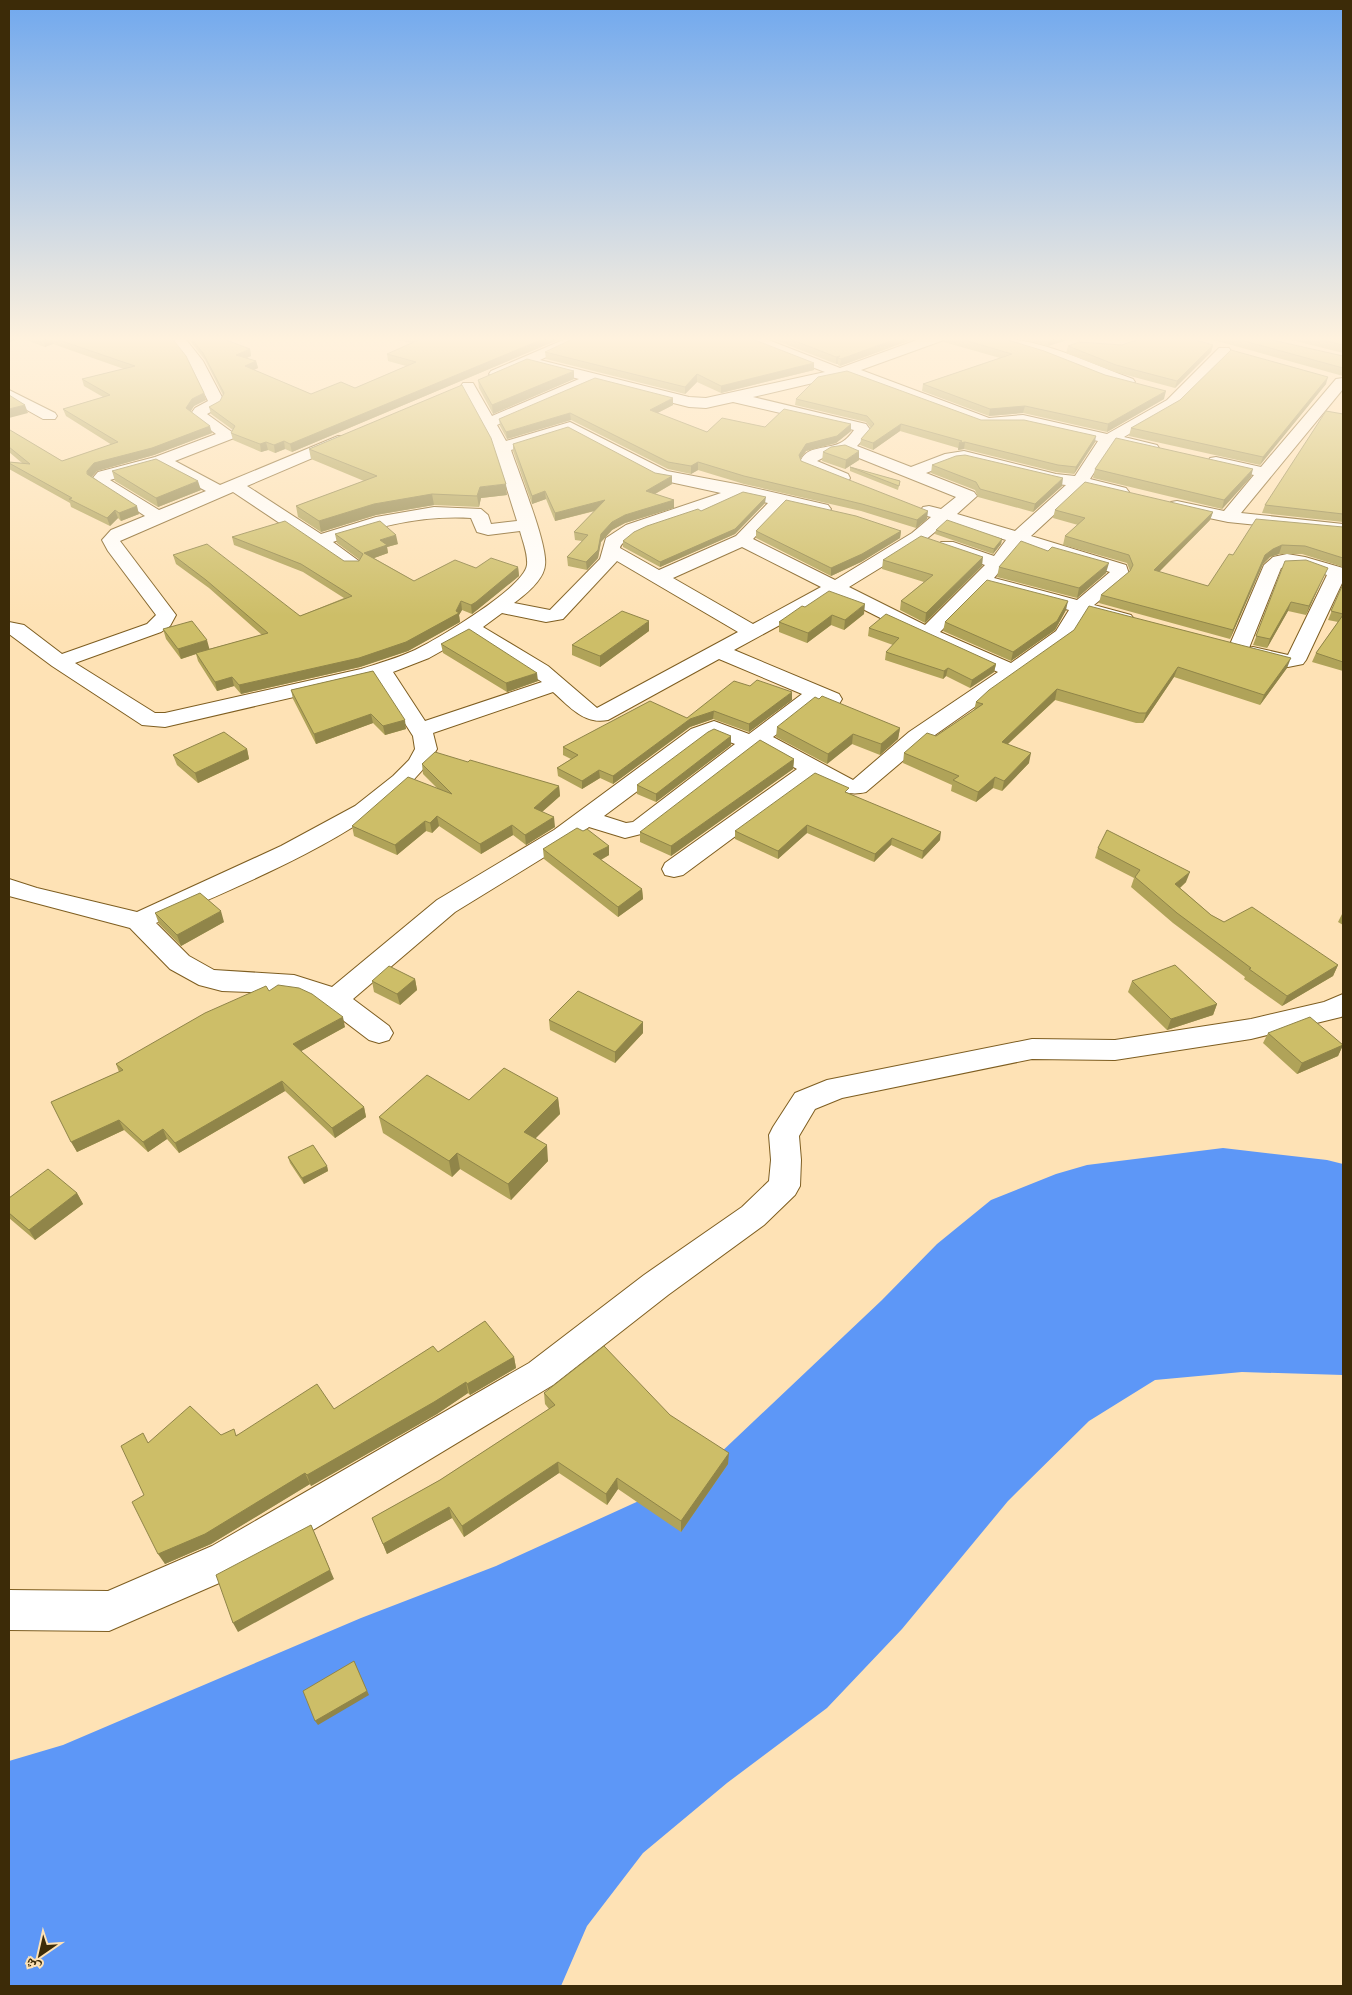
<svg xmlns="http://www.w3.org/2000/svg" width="1352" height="1995" viewBox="0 0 1352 1995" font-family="Raleway,'Noto Naskh Arabic',sans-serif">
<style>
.water{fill:#5d97f7}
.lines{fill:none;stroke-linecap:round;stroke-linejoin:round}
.minor-casing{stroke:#7e5e21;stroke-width:2}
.minor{fill:#fff;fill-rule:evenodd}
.wall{fill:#b0a359}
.shaded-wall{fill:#908549}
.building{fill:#cdbe68;stroke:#908549}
</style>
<rect width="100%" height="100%" fill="#fee2b5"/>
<path class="water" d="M1223,1148L1327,1160L1343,1164V1375L1242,1372L1155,1380L1089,1421L1008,1501L902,1629L827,1708L727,1783L643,1853L587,1926L561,1986H9V1761L63,1745L361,1618L496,1566L698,1474L882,1300L937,1244L991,1200L1056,1174L1087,1165Z"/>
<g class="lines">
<g class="minor-casing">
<path id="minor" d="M169,337H184L203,361L224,401L220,407L207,414L236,435L234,438L175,461L220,485L338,436H350L352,439L350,442L247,486L321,534L376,517L434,507L481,509L488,515L491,524L517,521L494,448L461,386L463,383H473L492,416L579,379L533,367L531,364L496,378L489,374L491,371L570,337H589L540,360L689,397L706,398L825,372L741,340L739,337H761L840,368L925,337H946L944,340L861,370L989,418L1023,415L1107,434L1167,400L1219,348H1229L1231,351L1177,406L1124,437L1157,445L1159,448L1157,451L1151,453L1113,444L1109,449L1090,479L1126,488L1129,492L1126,496L1120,497L1083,488L1031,536L1126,565L1129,574L1127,578L1094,605L1131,615L1134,619L1131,623L1124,625L1086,615L1071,639L925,742L866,792C846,797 831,788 814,778L683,875L674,877L665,875L662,869L665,863L797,769L759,748L649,832L625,838L589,827L572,840L455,912L353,999L389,1026L393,1033L389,1040L379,1043L369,1040L327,1008L302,996L280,993L222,991L199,985L170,969L130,928L9,896V879L37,888L137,912L281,846L355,806L393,776L409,760L415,749L413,736L376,678L165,727L142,725L52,666L9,634V622L24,625L62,654L147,624L156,615L108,551L102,540L111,530L145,516L91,480L98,472L155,457L216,434L190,415L195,408L208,401L189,362ZM847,375L980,425L995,427L1023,425L1098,441L1075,476L1056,474L964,451L945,454L911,467L857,446L871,431L866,424L753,397ZM595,383L689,407L706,408L733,402L854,430C851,434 847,439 842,442C830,450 805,444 800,463L802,467L842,483L848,482L850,478L848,474L817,461L830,454L844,452L956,497L941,509L929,506L923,507L920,511L923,515L931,517L912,533L835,580L753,539L784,506L822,514L828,513L831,509L828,505L741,485L667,471L570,422L506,441L497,425ZM569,433L656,479L721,493L626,525L606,538L600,559L550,610L514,603C525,595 544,580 545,565C548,545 519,474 511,450ZM964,461L1056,484L1066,485L1015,531L957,514L977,496L974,492L926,473L954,462ZM159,466L206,491L159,510L110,480ZM233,492L347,568H361L363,564L333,542C378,526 423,515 471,518L477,532L488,535L520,531C523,542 528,554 527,565C524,588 437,639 415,650C398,658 379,663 361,669L165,713H155L75,663L161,632L170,626L176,615L120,541ZM740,497L768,503L736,536L659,570L620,548C623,532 699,514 715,508C724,505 732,501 740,497ZM947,522L1006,540L994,556L953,542H941L938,546L941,550L985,565L925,625L849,587L924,541ZM1022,545L1110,572L1077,600L994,578ZM742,547L821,587L753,624L673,578ZM617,561L738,632L597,708L548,666L483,627L502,613L546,622L563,619ZM985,587L1069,610L1056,631L1011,663L940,632ZM835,595L920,638L998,672L909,732L853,780L773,737L819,702L831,705L839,704L842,699L839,694L734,650ZM470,635L542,682L425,721L393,672L429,658ZM719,659L802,694L749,734L714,721L691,729L554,830L437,900L332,987L294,975L214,970L189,956L156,923C237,885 393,828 437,749L433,733L553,692C569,706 584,725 608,720ZM714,736L735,744L633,822L626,823L604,816L707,739Z
M988,337C1038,337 1087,362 1133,379L1135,382L1128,386L1123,385L1038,354L990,340Z
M1343,378V389L1241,513L1343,524V534L1228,522L1171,510L1168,506L1171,502L1177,501L1224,511L1254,475L1210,466L1208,462L1210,458L1216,457L1261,467L1336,379Z
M9,390L55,413L57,416L55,419H43L9,400Z
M1287,554L1305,557L1343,568V581L1306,660L1303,664L1288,667L1246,657L1243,654L1231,653L1228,649L1264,565L1273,557ZM1287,566L1303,567L1327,575L1288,655L1253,647L1249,648L1281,568Z
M1343,994V1016L1341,1017L1251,1039L1115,1060L1032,1059L842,1098L815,1109L799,1136L801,1160L800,1186L795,1195L764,1225L668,1295L553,1385L240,1574L109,1631L9,1630V1590L108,1591L212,1546L529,1363L644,1275L742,1207L769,1181L771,1160L769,1135L773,1127L795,1093L827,1080L1032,1039L1115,1040L1251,1019L1324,1002Z"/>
</g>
<use href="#minor" class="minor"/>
</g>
<path class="wall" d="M9,337H171L204,393L206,400L194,406L191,411L212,433L154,455L97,471L92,476L139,514L121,521L118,518L110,526L71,507L70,503L9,469V462L22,463L9,452V431L62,461L112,445L66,416L63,409L103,397L84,386L82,379L124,369L53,344L45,347L21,338L9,342Z
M187,337H218L250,349L251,356L246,358L256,361L258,368L254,370L311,394L355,388L406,366L388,361L387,354L412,343L383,337H565L292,452L285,449L275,453L268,450L261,452L233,440L231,433L233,430L211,414L209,407L220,401L223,395L205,360Z
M767,337H919L840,366L838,365V364H836Z
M945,337H998L1164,399L1107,432L1023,413L989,416L922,391L923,384L1000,358L944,342Z
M1017,337H1076L1048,346Z
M1077,337H1126L1119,340Z
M1203,337H1259L1343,356V376Z
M1280,337H1343V353Z
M1122,345H1213L1211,352L1175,388L1115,372L1066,353L1068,346Z
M545,352L814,363V370L721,393L697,382L685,394L546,359Z
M574,379L493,414L479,388L478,380Z
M1326,384L1260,465L1129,436L1131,428Z
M796,399L981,420L1095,442L1074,474L1056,472L964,449L958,450V448L900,431L873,450L860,445L861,439L871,428L866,422L795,405Z
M673,405L657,413L707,432L765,427L851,424V431L836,443L806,451L800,459L801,461L927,519L916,528L861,511L744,484L698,470L691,474L668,469L571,420L507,439L500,426L499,419Z
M1343,414V523V522L1262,513L1265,505Z
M513,444L672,484L655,494L674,500V508L625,523L612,530L601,542L598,558L587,570L568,566L567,557L582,541L575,540L574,532L595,511L555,521L546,499L532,504L513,451Z
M309,449L507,495L481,498L479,507L434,505L376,515L321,532L298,517L296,506L364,481L311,459Z
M823,452L859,460L845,469L822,461Z
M932,465L1062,486L1033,512L978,497L975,490L931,473Z
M850,467L900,481L898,490L850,471Z
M1095,469L1251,477L1222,509L1093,478Z
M112,471L201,490L158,507L115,481Z
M765,503L735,534L660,567L623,547V541L701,511Z
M1055,510L1213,512L1210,520L1159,572L1208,586L1233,555L1343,527V567L1302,554H1279L1270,557L1263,564L1230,639L1099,603L1101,595L1130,571L1127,563L1063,545L1065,536L1078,525L1053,518Z
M936,530L1002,539L1001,544L993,554L935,534Z
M756,531H901L900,538L861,562L831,576L756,538Z
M335,534L398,544L387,547L388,553L374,558L414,581L476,568L518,567L519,576L477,610L472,614L462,610L459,615L460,622L408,651L360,667L241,694L234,686L217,691L198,661L196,654L181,659L166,639L163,629L209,649L262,635L209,588L176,564L173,555L300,616L344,598L303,572L234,545L232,537L344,561H359L360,560L337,543Z
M883,560L982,566L925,623L900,610L901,601L924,582L882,569Z
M1285,561L1324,576L1306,615L1288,611L1267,648L1253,645Z
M999,567L1106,573L1077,598L997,577Z
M1343,584V671L1312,662L1316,653L1338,622L1328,620Z
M805,607L864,614L844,630L831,625L807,643L779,632V622Z
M1066,610L1055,630L1011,661L943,631L945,622Z
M869,628L996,664L994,672L970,688L946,676L943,679L885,660L886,652L893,645L868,636Z
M1074,630L1287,668L1260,705L1174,677L1143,723H1136L1055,700L1008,744L1029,763L1002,791L993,788L976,802L951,791L952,785L903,763L904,753L936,736L974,710L976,702Z
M649,631L600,667L572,655V645Z
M441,644L538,681L507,692L443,653Z
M373,671L406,729L385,735L373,723L316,744L293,699L291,690Z
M750,686L792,700L749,732L713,719L690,727L613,784L600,778L582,789L558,776L557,768L571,759L563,755V747L687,718Z
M777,727L900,728L898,739L880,755L852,744L827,764L776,737Z
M731,736V745L656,802L637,794V785Z
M247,749L249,759L198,783L177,765L173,755Z
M794,759L793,769L671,856L640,842V832Z
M468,762L559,786L560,796L542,812L555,827L526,845L513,835L481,854L439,826L432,833L426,831L397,855L354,836L352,826L438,789L423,774L422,764Z
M849,793L940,840L922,859L891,845L874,862L807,833L778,859L735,839V831Z
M609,846V855L601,860L642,889L643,899L618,917L544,859L543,849Z
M1098,848L1186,882L1180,888L1211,915L1224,922L1338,965L1333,976L1282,1006L1244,979L1245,977L1173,923L1131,887L1134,878L1095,858Z
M1343,912V925L1338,922Z
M155,913L224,922L181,946L159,924Z
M415,979L417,990L400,1005L374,992L372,981Z
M1132,981L1217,1004L1213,1015L1167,1030L1128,992Z
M269,991L345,1027L301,1051L364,1107L366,1117L335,1138L285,1091L179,1153L167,1139L148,1152L124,1130L77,1152L51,1102L119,1072L116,1064Z
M549,1020L643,1033L615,1063L550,1030Z
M1268,1033L1343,1045L1338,1056L1297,1074L1263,1043Z
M558,1098L560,1114L535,1138L548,1161L511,1200L460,1169L452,1177L383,1133L379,1117L469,1100Z
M288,1157L327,1166L328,1171L304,1184L290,1163Z
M77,1193L83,1204L35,1240L9,1218V1198Z
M438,1352L514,1357L516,1368L470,1395L468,1393L437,1414L311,1486L310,1484L211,1544L165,1564L144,1495L149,1442L221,1435H236L334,1409Z
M544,1393L670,1415L728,1464L681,1532L618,1489L607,1505L559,1473L464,1537L452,1518L387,1554L372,1518L440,1480L549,1409L545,1404Z"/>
<path class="shaded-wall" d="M9,337H21V338L9,342Z
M50,337L53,344L45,347L43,340Z
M548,337H565L292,452L290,444Z
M901,337H919L840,366L841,359Z
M1055,337H1076L1048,346L1049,339Z
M1119,337H1126L1119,340Z
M1213,345L1211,352L1175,388L1177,381Z
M250,349L251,356L238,362L236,355Z
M840,356L838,358V364H836V357Z
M256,361L258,368L246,373L245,366Z
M814,363V370L721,393V386Z
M574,371V379L493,414L492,405Z
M697,374V382L685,394V387Z
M1328,377L1326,384L1260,465L1263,457Z
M1166,391L1164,399L1107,432L1108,424Z
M204,393L206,400L194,406L188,415L186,408L192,399Z
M673,398V405L650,417V410Z
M25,405L28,413L9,418V409Z
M1025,406L1023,413L989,416L990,409Z
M570,413L571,420L507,439L506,432Z
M851,424V431L836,443L806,451L798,462L799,455L806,444Z
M901,424L900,431L873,450V443Z
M210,426L212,433L154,455L97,471L90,479V482L87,471L94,463Z
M1096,436L1095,442L1074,474L1076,467Z
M284,441L285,449L275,453L274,445Z
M266,442L268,450L261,452L260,444Z
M965,442L964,449L958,450L959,443Z
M859,451V460L845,469L846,460Z
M698,462V470L691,474V466Z
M1253,469L1251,477L1222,509L1224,500Z
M672,476V484L646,499V491Z
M1063,478L1062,486L1033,512L1035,504Z
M198,481L201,490L158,507L156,498Z
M506,484L507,495L481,498L479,507L477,496L480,487Z
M545,491L546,499L532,504V496Z
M432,494L434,505L376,515L321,532L319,521L374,504Z
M766,497L765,503L735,534L660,567V562Z
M605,500V508L555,521V513Z
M674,500V508L625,523L612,530L601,542L598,558L587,570L586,562L601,534L612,522L625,515Z
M137,506L139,514L121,521L119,513Z
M115,510L118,518L110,526L107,518Z
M928,511L927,519L916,528L917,520Z
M1213,512L1210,520L1152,579L1154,570Z
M901,531L900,538L861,562L831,576V568Z
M396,535L398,544L387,547L388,553L366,561L364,553L380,540Z
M1002,539L1001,544L993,554L994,549Z
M1282,545L1279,554L1270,557L1263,564L1230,639L1233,630L1265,555L1273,549Z
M983,557L982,566L925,623L926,613Z
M1109,563L1106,573L1077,598L1079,588Z
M518,567L519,576L477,610L472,614L471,605Z
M1328,568L1324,576L1306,615L1309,606Z
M461,601L462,610L459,615L460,622L408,651L360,667L241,694L239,685L456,611Z
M1068,601L1066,610L1055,630L1011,661L1013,652Z
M1291,602L1288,611L1267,648L1270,639Z
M865,604L864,614L844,630L845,620Z
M832,615L831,625L807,643L808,633Z
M649,621V631L600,667V656Z
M207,640L210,651L196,653V654L181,659L178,649Z
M1291,658L1287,668L1260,705L1264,695Z
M996,664L994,672L970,688L972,680Z
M1178,667L1174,677L1143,723L1146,713Z
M948,668L946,676L943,679L944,671Z
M537,673L538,681L507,692L506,683Z
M232,677L234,686L217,691L215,682Z
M1057,689L1055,700L999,752L1002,742Z
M792,692V700L749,732V724Z
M714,711L713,719L690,727L613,784V776L690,719Z
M371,714L373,723L316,744L314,734Z
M405,720L406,729L385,735L383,726Z
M900,728L898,739L880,755L881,744Z
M853,734L852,744L827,764L828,754Z
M731,736V745L656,802V794Z
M247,749L249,759L198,783L195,773Z
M1031,753L1029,763L1002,791L1004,781Z
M794,759L793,769L671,856V846Z
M599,770L600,778L582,789V781Z
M995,777L993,788L976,802L978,792Z
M559,786L560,796L535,818L534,808Z
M437,816L439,826L432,833L430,823Z
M554,817L555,827L526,845L525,835Z
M425,821L426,831L397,855L395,845Z
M512,825L513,835L481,854L480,844Z
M807,825V833L778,859V851Z
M941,832L940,840L922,859L923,851Z
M892,838L891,845L874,862L875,854Z
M609,846V855L593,864V854Z
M1190,872L1186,882L1172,895L1175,884Z
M642,889L643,899L618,917V907Z
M221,911L224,922L181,946L177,935Z
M1338,965L1333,976L1282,1006L1287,996Z
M415,979L417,990L400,1005L397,994Z
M1217,1004L1213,1015L1167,1030L1171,1019Z
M343,1017L345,1027L296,1054L293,1044Z
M643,1022V1033L615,1063V1052Z
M1343,1045L1338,1056L1297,1074L1302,1063Z
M282,1081L285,1091L179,1153L175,1143Z
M558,1098L560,1114L526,1148L524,1132Z
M364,1107L366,1117L335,1138L332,1128Z
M119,1120L124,1130L77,1152L71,1142Z
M163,1129L167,1139L148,1152L143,1142Z
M547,1145L548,1161L511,1200L508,1184Z
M457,1153L460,1169L452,1177L449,1161Z
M327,1166L328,1171L304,1184L302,1178Z
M77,1193L83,1204L35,1240L29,1230Z
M514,1357L516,1368L470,1395L467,1384Z
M466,1382L468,1393L437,1414L311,1486L307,1475Z
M729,1453L728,1464L681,1532V1521Z
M558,1462L559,1473L464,1537L462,1526Z
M305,1473L310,1484L211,1544L165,1564L158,1554Z
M617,1478L618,1489L607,1505L606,1494Z
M449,1507L452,1518L387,1554L383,1544Z
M311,1525L334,1579L238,1632L233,1623Z
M354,1661L369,1695L318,1725L315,1721Z"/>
<path class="building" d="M36,337H171L186,356L204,393L192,399L186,408L210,426L152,448L94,463L87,471V474L137,506L119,513L115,510L107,518L69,499L72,498L9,463V462L30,464L9,447V431L10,430L62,461L118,442L63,409L110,395L82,379L135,366L50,337L43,340Z
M190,337H218L250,349L236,355L256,361L245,366L311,394L341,382L355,388L416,362L387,354L423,338L417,337H548L290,444L284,441L274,445L266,442L260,444L231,433L235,426L209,407L220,401L224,393L203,353Z
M577,337H747L814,363L721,386L697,374L685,387L545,352Z
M785,337H901L841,359L838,358L840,356L836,357Z
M954,337H998L1044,351L1105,375L1166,391L1108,424L1025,406L990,409L923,384L1012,354Z
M1043,337H1055L1049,339Z
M1145,337H1185L1213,345L1177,381L1116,365L1068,346L1079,342L1122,345Z
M1230,337H1259L1343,356V368Z
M1311,337H1343V345Z
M1231,350L1328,377L1263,457L1131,428L1180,400Z
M527,359L574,371L492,405L478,380Z
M847,371L981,420H1024L1096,436L1076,467L1058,465L965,442L959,443L962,441L901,424L873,443L861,439L874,424L867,416L796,399L818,377Z
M595,378L673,398L650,410L707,432L722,418L765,427L784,409L851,424L837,436L806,444L799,455L801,461L928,511L917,520L862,504L744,476L698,462L691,466L668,462L570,413L506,432L499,419Z
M462,385L491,438L506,484L480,487L477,496L432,494L374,504L319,521L296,506L377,476L309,449Z
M9,395L25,405L9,409Z
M1326,411L1343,414V514L1265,505Z
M568,427L655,473L672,476L646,491L674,500L625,515L612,522L601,534L598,550L586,562L567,557L588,535L574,532L605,500L555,513L545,491L532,496L513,444Z
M1116,438L1253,469L1224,500L1095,469Z
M845,445L859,451L846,460L823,452L831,447Z
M965,455L1063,478L1035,504L980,489L976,482L932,465L956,456Z
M156,459L198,481L156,498L112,471Z
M850,467L900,481L899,486Z
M1085,482L1213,512L1154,570L1208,586L1229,554L1233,555L1256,519L1343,527V558L1305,546L1282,545L1273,549L1265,555L1233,630L1101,595L1130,571L1133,565L1129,555L1065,536L1085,518L1055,510Z
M743,492L766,497L735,529L660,562L623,541L634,532L647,526L698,509L701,511Z
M786,500L856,516L901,531L862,554L831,568L756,531Z
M947,520L1002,539L994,549L936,530Z
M285,521L344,561H359L363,554L335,534L380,521L396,535L380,540L387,545L364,553L414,581L455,560L476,568L491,558L518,567L476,602L471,605L461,601L456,611L459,613L406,642L359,658L239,685L232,677L215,682L196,653L268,633L206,580L173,555L207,544L300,616L352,596L301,564L232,537Z
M921,536L983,557L926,613L901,601L933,575L883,560Z
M1021,541L1048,551L1052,547L1109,563L1079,588L999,567Z
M1306,560L1328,568L1309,606L1291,602L1270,639L1256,636L1285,561Z
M987,580L1068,601L1057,621L1013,652L945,622Z
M1343,584V614L1331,611Z
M829,591L865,604L845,620L832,615L808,633L779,622L802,606L805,607Z
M1089,606L1291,658L1264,695L1178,667L1146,713H1139L1057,689L1002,742L1031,753L1004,781L995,777L978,792L953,780L959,776L904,753L927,733L936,736L983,704L976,702L989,690L1074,630Z
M622,611L649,621L600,656L572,645Z
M886,614L996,664L972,680L948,668L944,671L886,652L899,638L869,628Z
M1343,615V662L1316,653Z
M192,621L207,640L178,649L163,629Z
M469,629L537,673L506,683L441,644Z
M373,671L405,720L383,726L371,714L314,734L291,690Z
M757,680L792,692L749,724L714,711L690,719L613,776L599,770L582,781L557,768L578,755L563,747L650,701L687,718L734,681L750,686Z
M822,696L900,728L881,744L853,734L828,754L777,727L815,697L819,699Z
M714,729L731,736L656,794L637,785L708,732Z
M224,732L247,749L195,773L173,755Z
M760,740L794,759L671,846L640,832Z
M435,752L468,762L470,760L559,786L534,808L554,817L525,835L512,825L480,844L437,816L430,823L425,821L395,845L352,826L408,777L452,794L422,764Z
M815,773L849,788L845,792L941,832L923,851L892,838L875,854L807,825L778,851L735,831Z
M577,828L583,831L587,829L609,846L593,854L642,889L618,907L543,849Z
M1107,830L1190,872L1175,884L1211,915L1224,922L1252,907L1338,965L1287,996L1249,969L1251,968L1177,913L1135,877L1140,870L1098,848Z
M200,893L221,911L177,935L155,913Z
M1175,965L1217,1004L1171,1019L1132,981Z
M389,966L415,979L397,994L372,981Z
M278,985L299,988L312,994L343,1017L293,1044L364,1107L332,1128L282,1081L175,1143L163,1129L143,1142L119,1120L71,1142L51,1102L123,1070L116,1064L205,1013L266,986L269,991Z
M578,991L643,1022L615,1052L549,1020Z
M1310,1017L1343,1045L1302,1063L1268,1033Z
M504,1068L558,1098L524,1132L547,1145L508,1184L457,1153L449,1161L379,1117L427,1075L469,1100Z
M313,1145L327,1166L302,1178L288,1157Z
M48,1169L77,1193L29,1230L9,1213V1198Z
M485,1321L514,1357L467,1384L466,1382L434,1402L307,1475L305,1473L205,1534L158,1554L132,1502L144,1495L121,1446L143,1433L148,1443L190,1406L221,1435L234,1429L236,1436L317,1384L334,1409L433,1346L438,1352Z
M604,1346L670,1415L729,1453L681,1521L617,1478L606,1494L558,1462L462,1526L449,1507L383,1544L372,1518L440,1480L555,1405L544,1393Z
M311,1525L330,1570L233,1623L216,1575Z
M354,1661L367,1691L315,1721L303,1691Z"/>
<linearGradient id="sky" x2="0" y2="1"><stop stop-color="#70a8ee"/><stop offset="0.55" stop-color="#fff2de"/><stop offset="1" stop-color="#fff2de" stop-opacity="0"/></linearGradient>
<rect width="1352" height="616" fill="url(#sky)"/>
<rect width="1352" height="1995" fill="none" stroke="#3c2b08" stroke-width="20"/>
<g transform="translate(40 1955) rotate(214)" stroke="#fee2b5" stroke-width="4" paint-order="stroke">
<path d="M0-4L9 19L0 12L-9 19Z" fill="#3c2b08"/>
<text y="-8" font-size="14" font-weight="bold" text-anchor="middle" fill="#3c2b08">ش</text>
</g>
</svg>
